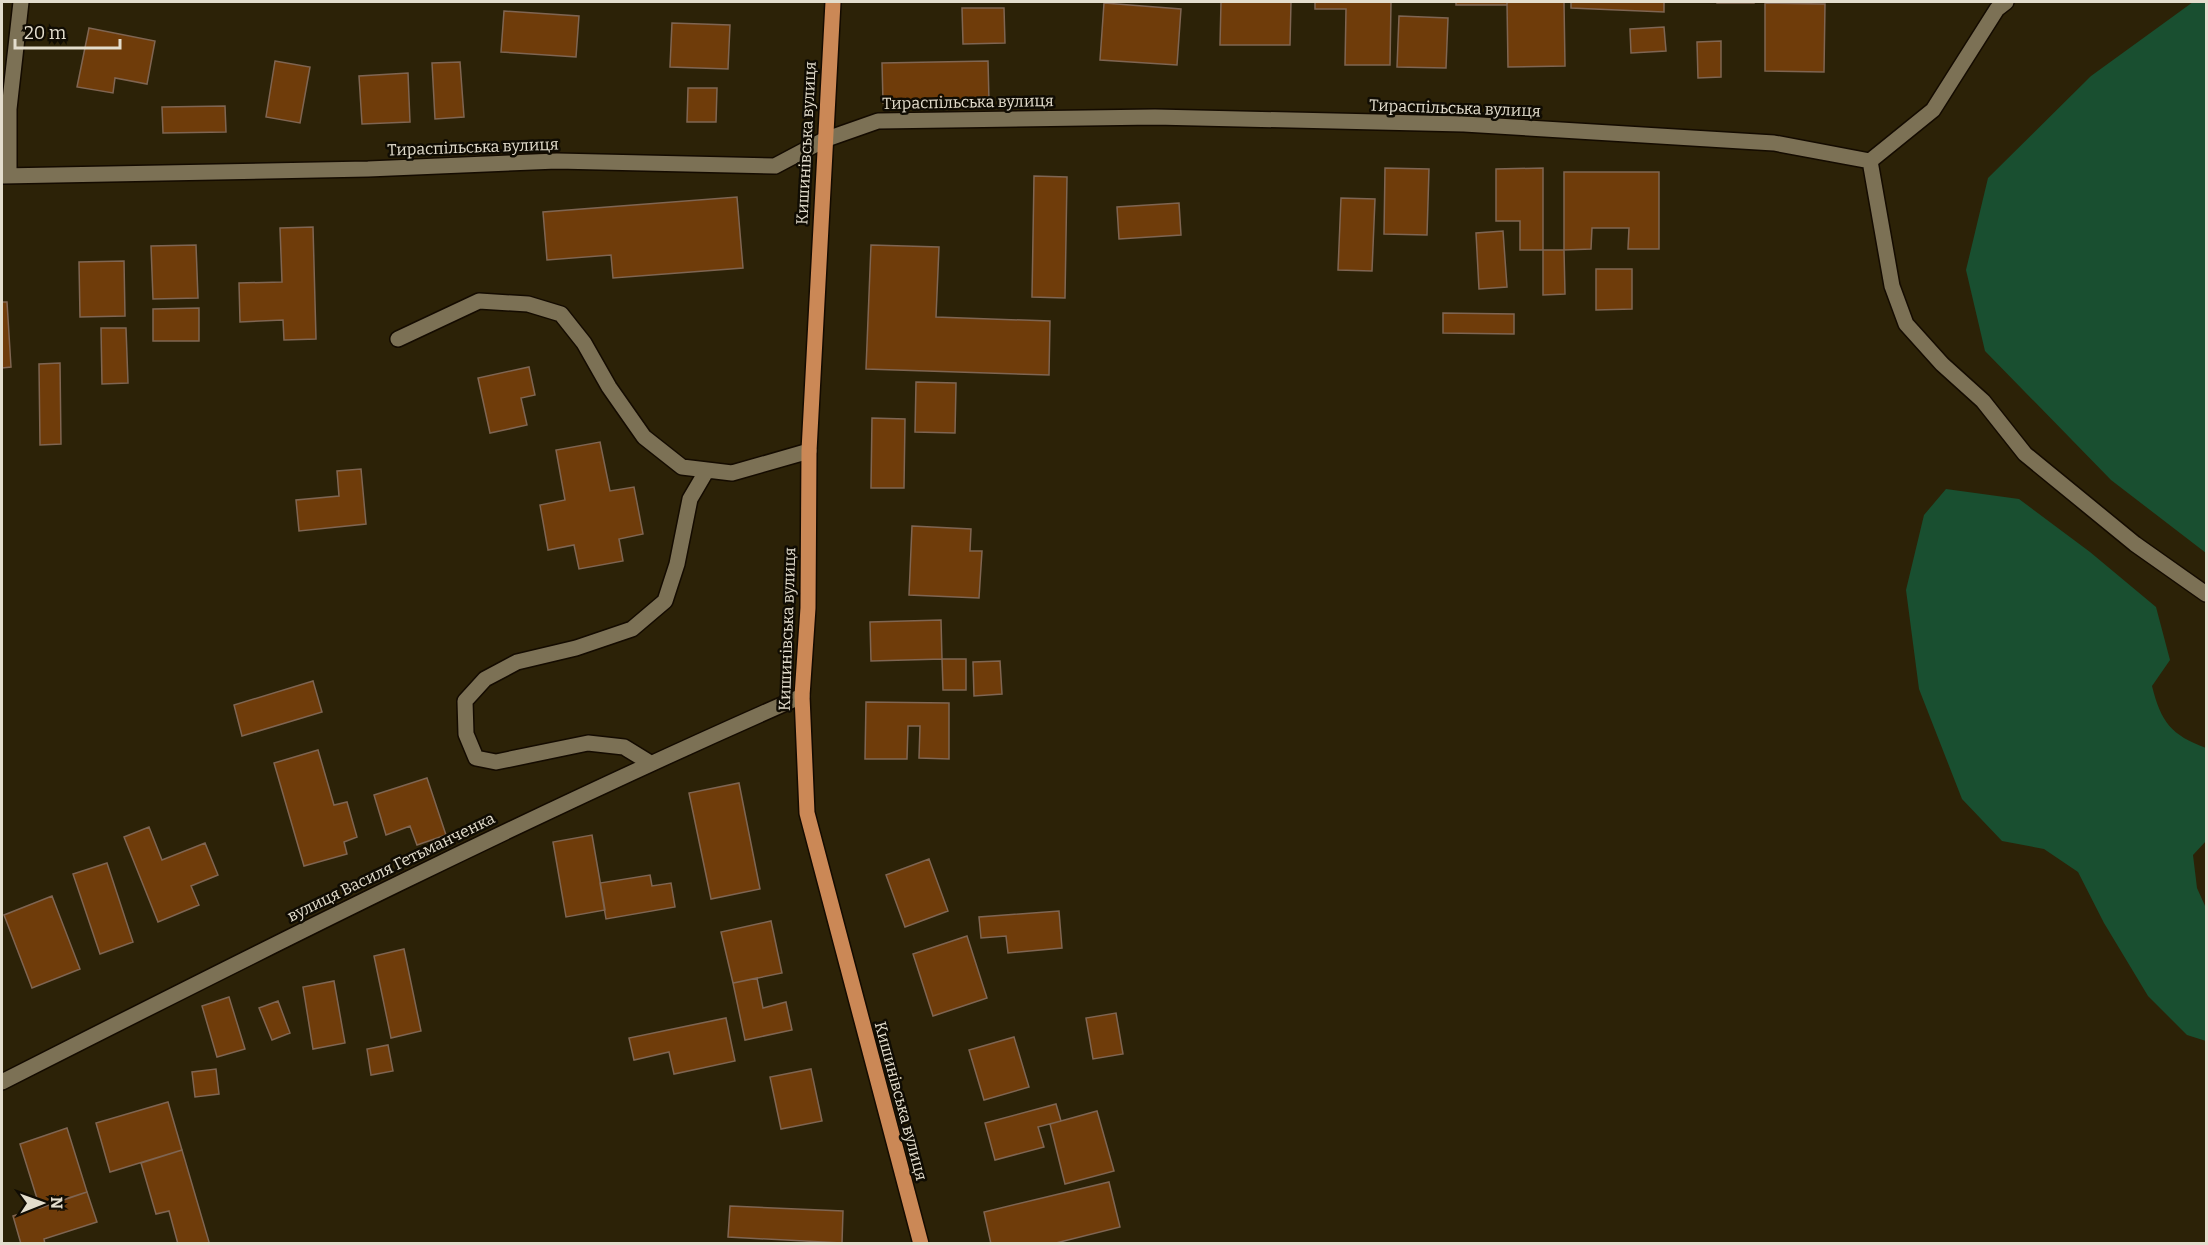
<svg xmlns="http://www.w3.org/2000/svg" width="2208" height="1245" viewBox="0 0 2208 1245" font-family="Bitter,serif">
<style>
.green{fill:#194f30}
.building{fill:#6f3c0a;stroke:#7f6552;stroke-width:1.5}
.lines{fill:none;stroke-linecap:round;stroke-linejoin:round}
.minor-casing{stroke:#140b00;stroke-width:18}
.major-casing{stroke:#140b00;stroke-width:18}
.minor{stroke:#7c7155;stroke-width:15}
.major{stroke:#cb8856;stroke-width:15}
.labels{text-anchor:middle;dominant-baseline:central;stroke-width:5;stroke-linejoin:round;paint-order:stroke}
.street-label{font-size:16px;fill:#e3ddcd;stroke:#100c03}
</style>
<rect width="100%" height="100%" fill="#2c2207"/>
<path class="green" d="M2193,2H2206V553L2111,480L1985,351L1966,270L1988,178L2091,76Z
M1946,489L2019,499L2090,552L2156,607L2170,660L2152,686C2161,722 2171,735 2206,748V841L2193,855L2197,888L2206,908V1041L2187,1035L2148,996L2104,923L2078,872L2044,849L2002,841L1962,799L1919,689L1906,590L1924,515Z"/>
<path class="building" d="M1221,2H1291L1290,45H1220Z
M1315,2H1391L1390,65H1345L1346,9H1315Z
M1456,2H1507V5H1456Z
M1507,2H1564L1565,66L1508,67Z
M1571,2H1664V12L1571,8Z
M1717,2H1754V3H1717Z
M1104,3L1181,9L1177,65L1100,60Z
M1765,3L1825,4L1824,72L1765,71Z
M962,8H1004L1005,43L963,44Z
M504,11L579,16L576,57L501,52Z
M1399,16L1448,18L1446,68L1397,67Z
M672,23L730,25L728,69L670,67Z
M1664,27L1666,51L1631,53L1630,29Z
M89,28L155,41L147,84L115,78L113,93L77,87Z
M1721,41V77L1698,78L1697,42Z
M275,61L310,67L300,123L266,117Z
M988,61L989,101L883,103L882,63Z
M460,62L464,117L435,119L432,63Z
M408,73L410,122L362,124L359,76Z
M688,88H717L716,122H687Z
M225,106L226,132L163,133L162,107Z
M1385,168L1429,169L1427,235L1384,234Z
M1543,168V250H1520V221H1496V169Z
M1564,172H1659V249H1628L1629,228H1592L1591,249L1564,250Z
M1034,176L1067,177L1065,298L1032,297Z
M737,197L743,268L613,278L611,255L547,260L543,212Z
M1341,198L1375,199L1372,271L1338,270Z
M1179,203L1181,235L1119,239L1117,207Z
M313,227L316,339L284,340L283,320L240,322L239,283L282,282L280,228Z
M1503,231L1507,287L1479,289L1476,233Z
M196,245L198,298L153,299L151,246Z
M871,245L939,247L936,317L1050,321L1049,375L866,369Z
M1543,250H1564L1565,294L1543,295Z
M124,261L125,316L80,317L79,262Z
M1596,269H1632V309L1596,310Z
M2,302H7L11,367L2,368Z
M199,308V341H153V309Z
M1443,313L1514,314V334L1443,333Z
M101,328H126L128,383L102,384Z
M60,363L61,444L40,445L39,364Z
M529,367L535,395L521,398L527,425L490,433L478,378Z
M916,382L956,383L955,433L915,432Z
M872,418L905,419L904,488H871Z
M600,442L610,491L634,487L643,534L619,539L623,561L579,569L574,545L548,550L540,505L565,500L556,450Z
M361,469L366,524L299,531L296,500L339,496L337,471Z
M912,526L971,529L970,551H982L979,598L909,595Z
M941,620L942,659L871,661L870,622Z
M942,659H966V690H943Z
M1000,661L1002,694L974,696L973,662Z
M313,681L322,712L242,736L234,705Z
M866,702L949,703V759L919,758L920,726H908L907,759H865Z
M318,750L334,805L347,802L357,837L344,842L347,854L304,866L274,763Z
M427,778L446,835L417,845L410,826L386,835L374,795Z
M739,783L760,889L711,899L689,793Z
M149,827L162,860L205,843L218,875L191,886L199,905L158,922L124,837Z
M592,835L605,910L566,917L553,842Z
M929,859L948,911L905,927L886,875Z
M107,863L133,942L100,954L73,874Z
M650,875L652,886L671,883L675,907L606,919L600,883Z
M52,896L80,969L32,988L4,915Z
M1059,911L1062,948L1008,953L1006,936L981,938L979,917Z
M771,921L782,973L733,983L721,932Z
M967,936L987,998L933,1016L913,954Z
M404,949L421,1031L391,1038L374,956Z
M757,978L763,1008L786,1002L792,1030L745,1040L733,983Z
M334,981L345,1043L313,1049L303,987Z
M229,997L245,1049L217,1057L202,1006Z
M278,1001L290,1033L272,1040L259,1008Z
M1116,1013L1123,1054L1093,1059L1086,1018Z
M726,1018L735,1061L674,1074L669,1052L634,1060L629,1038Z
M1014,1037L1029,1087L984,1100L969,1050Z
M388,1045L393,1071L371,1075L367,1049Z
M216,1069L219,1094L195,1097L192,1072Z
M811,1069L822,1121L781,1129L770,1077Z
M168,1102L182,1150L110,1172L96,1123Z
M1056,1104L1061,1121L1038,1127L1044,1147L995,1160L985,1123Z
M1097,1111L1114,1171L1065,1184L1050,1124Z
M67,1128L87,1192L40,1208L20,1144Z
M182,1150L209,1242L205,1244H178L169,1211L156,1214L141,1163Z
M1109,1182L1120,1227L1052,1244H991L984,1212Z
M87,1192L97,1222L44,1239L45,1244H21L13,1216Z
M730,1206L843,1211L842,1243L728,1237Z"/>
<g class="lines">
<g class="minor-casing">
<path id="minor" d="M1870,161L1892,286L1906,324L1942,364L1983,401L2025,454L2135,544L2206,594
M1870,161L1933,110L1997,9L2006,2
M2,176L368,169L557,161L775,166L824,140L878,121L1155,117L1464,124L1774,143L1870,161
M9,176V109L21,2
M398,339L479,301L528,304L561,314L584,343L609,387L644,437L682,467L732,473L809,451
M650,763L624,747L588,743L496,762L476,758L466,734L465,701L485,679L517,662L576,648L632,629L665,601L677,564L690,499L707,470
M2,1082C266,948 530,815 802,696"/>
</g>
<g class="major-casing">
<path id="major" d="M833,2L809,451L808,608L802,696L807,813L921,1244"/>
</g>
<use href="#minor" class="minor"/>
<use href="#major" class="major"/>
</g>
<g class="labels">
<g class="street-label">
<text transform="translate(968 102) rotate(-1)">Тираспільська вулиця</text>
<text transform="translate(1455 108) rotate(2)">Тираспільська вулиця</text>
<text transform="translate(806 143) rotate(-87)">Кишинівська вулиця</text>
<text transform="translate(473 147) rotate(-2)">Тираспільська вулиця</text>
<text transform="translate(787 629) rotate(-88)">Кишинівська вулиця</text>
<text transform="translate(391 867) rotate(-26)">вулиця Василя Гетьманченка</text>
<text transform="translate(901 1101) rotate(75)">Кишинівська вулиця</text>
</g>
</g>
<rect width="2208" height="1245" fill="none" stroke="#e3ddcd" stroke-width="6"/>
<g transform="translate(42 1203) rotate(89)" stroke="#100c03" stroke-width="4.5" paint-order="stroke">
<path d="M0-4.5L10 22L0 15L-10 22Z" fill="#e3ddcd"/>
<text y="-9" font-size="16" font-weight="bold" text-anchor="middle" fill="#e3ddcd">N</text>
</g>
<path d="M15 39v9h105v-9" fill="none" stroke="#e3ddcd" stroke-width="3"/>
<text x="24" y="39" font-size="18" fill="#e3ddcd" stroke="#100c03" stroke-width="4.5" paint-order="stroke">20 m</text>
</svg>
